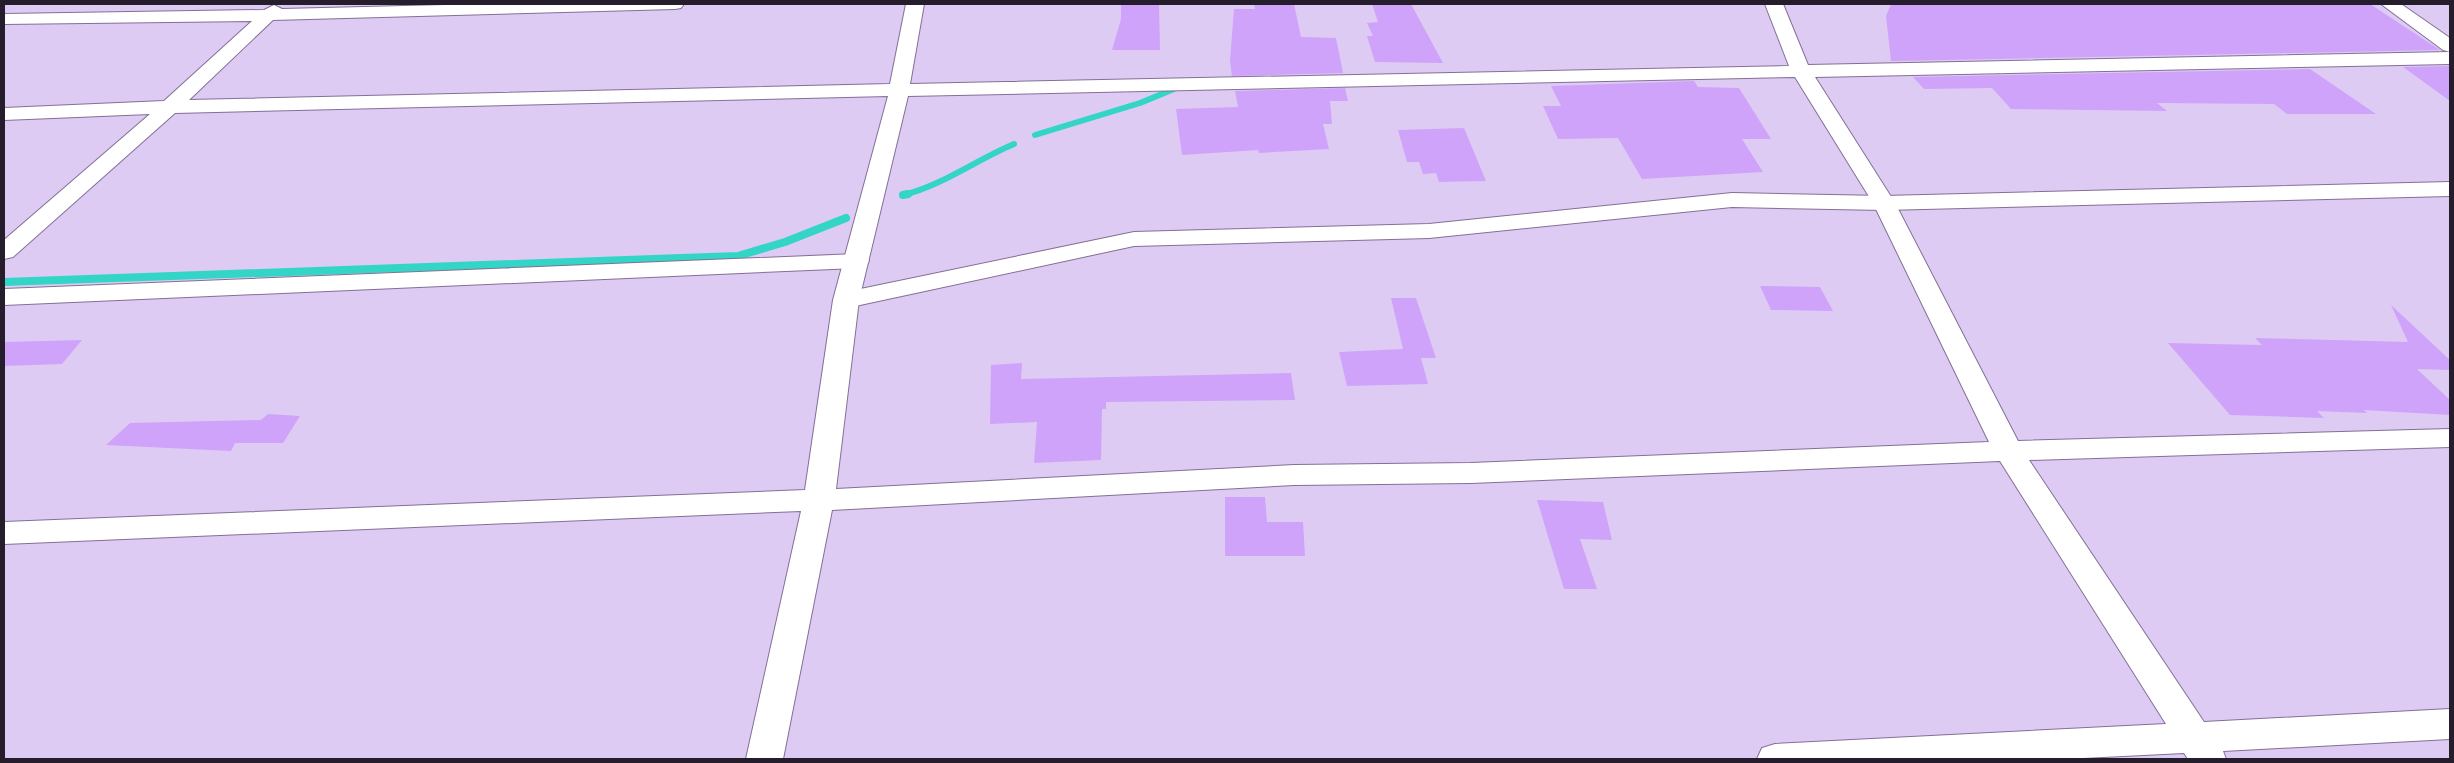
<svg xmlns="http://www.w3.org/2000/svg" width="2454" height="763" viewBox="0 0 2454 763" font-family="'Times New Roman',serif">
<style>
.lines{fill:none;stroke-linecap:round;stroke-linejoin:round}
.stream-far1{stroke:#33d5c7;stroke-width:6}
.stream{stroke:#33d5c7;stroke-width:8}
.building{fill:#cfa3fa}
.minor-casing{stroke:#827095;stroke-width:2}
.tertiary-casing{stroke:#827095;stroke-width:2}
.minor{fill:#fff;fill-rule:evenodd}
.tertiary{fill:#fff;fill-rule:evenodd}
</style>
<rect width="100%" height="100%" fill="#decbf4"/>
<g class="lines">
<path class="stream-far1" d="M1035,135L1140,103L1174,89
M903,195C943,185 976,160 1014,144"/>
<path class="stream" d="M903,195L908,194
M4,282L738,256L785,242L846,218"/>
</g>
<path class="building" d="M1121,4H1159L1160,50H1112L1121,19Z
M1254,4H1294L1301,37L1336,38L1343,73L1232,76L1230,61L1234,9H1255Z
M1372,4H1411L1443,63L1375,62L1367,36H1373L1367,23L1378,22Z
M1891,4H2370L2440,50L1898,61H1891L1886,16Z
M2450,66V101L2403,67Z
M2310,69L2376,114H2287L2274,104L2157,103L2167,111L2011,109L1992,88L1924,89L1913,77Z
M1694,81L1698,87L1739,88L1771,139H1742L1763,172L1642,179L1618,138L1558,139L1543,106H1561L1551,86Z
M1345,88L1348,101H1330L1332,124H1323L1329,149L1259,153L1258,150L1182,155L1176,109L1238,107L1235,91Z
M1464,128L1486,181L1439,182L1436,173L1423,174L1419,162H1407L1398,130Z
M1760,286L1820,287L1833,311L1771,310Z
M1391,298H1416L1436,358H1421L1428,384L1347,386L1339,352L1403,349Z
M2391,305L2450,360V370L2417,369L2450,400V415L2364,410L2367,413L2317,411L2324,418L2230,415L2168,343L2262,345L2255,338L2408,342Z
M82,340L62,364L4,366V342Z
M1022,363L1021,379L1291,373L1295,400L1106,402V409H1102L1101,460L1034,463L1037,422L990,424L991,365Z
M268,414L300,416L283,443H235L231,451L106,445L130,423L261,420Z
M1225,497H1265L1267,522H1303L1305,556H1225Z
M1537,500L1603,502L1612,540L1580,539L1597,589H1564Z"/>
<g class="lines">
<g class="minor-casing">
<path id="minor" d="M486,4H684L681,8L675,9L273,20L189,100L890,84L906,4H924L910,84L1789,66L1765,4H1783L1808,65L2450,52V64L1815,77L1895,203L2018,441L2450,429V447L2029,460L2204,722L2450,709V739L2223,751L2226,759H2188L2184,753L2063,759H1757L1762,748L1775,744L2166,724L2000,461L1471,483L1294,485L832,510L783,759H746L801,511L4,544V522L805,490L833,300L888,96L175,113L13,257L4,259V240L150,114L4,120V108L164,101L252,21L4,24V14L264,10L274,5L282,9ZM1795,77L1873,203L1989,442L1471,463L1294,465L836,489L859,300L908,96Z
M2381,4H2401L2450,38V52L2443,50Z"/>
</g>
<g class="tertiary-casing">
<path id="tertiary" d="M2450,182V196L1884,210L1732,207L1429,238L1134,246L846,308L837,305L833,300L837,295L846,292L1134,232L1429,224L1732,193L1884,196Z
M857,254L866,256L869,261L866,266L857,268L4,305V289Z"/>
</g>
<use href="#minor" class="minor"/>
<use href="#tertiary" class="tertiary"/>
</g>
<rect width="2454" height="763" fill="none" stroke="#251d2c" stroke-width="10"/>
</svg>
